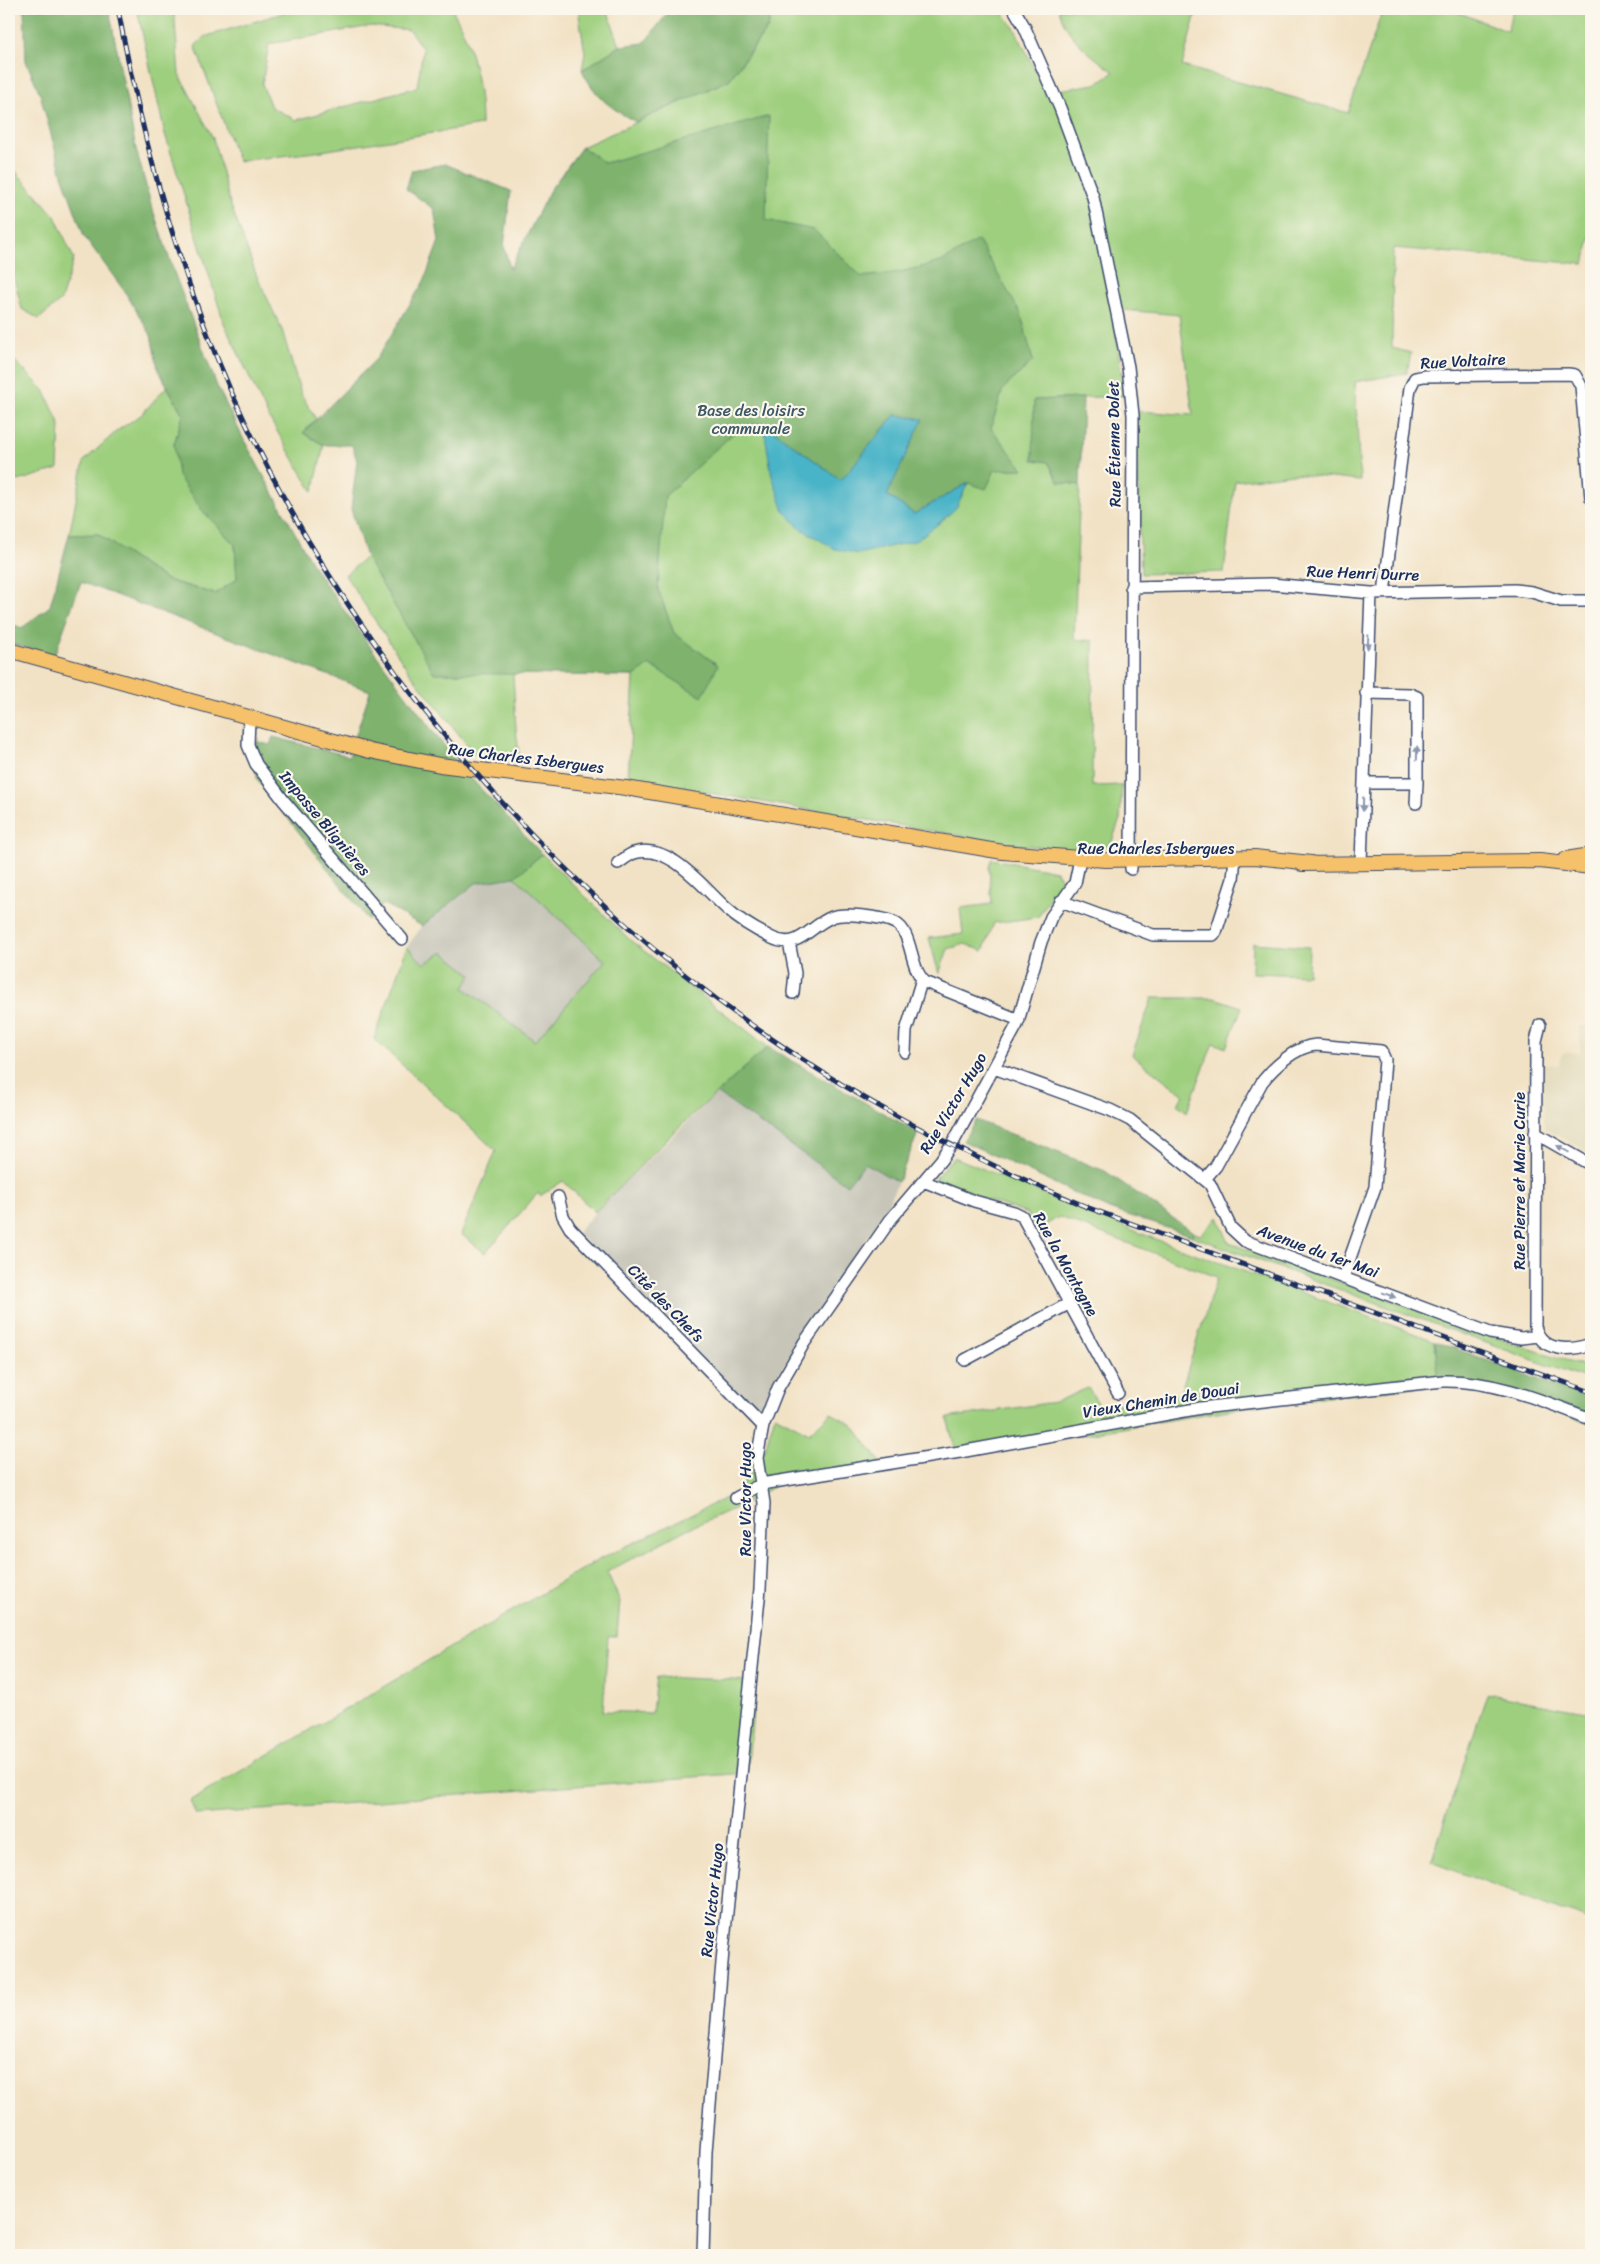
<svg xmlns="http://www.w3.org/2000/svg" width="1600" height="2264" viewBox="0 0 1600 2264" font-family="Sriracha,sans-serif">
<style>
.built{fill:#e0d8b8}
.industrial{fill:#c6c5b8}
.green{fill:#9ecf7e;stroke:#5c7f6e;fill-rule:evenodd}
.forest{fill:#7eb26d;stroke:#4c7066}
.water{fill:#49b4c7;stroke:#327292}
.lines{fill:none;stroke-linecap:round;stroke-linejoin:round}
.minor-casing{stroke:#3b4a6d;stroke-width:14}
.major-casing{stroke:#3b4a6d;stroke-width:16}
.minor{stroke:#fff;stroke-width:11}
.major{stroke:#f5c16b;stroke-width:14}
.rail-casing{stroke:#1b2f5e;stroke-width:5}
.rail{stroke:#fbf7ec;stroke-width:3;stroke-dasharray:9;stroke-linecap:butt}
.oneway{fill:#8d97ae}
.labels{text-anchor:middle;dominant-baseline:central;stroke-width:4.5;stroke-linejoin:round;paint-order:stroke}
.street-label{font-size:16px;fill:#1b2f5e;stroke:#fbf7ec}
.park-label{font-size:16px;fill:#3c5766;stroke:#fbf7ec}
</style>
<rect width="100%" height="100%" fill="#fbf7ec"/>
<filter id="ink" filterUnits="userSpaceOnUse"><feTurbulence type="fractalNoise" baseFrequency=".02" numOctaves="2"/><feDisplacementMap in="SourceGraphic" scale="10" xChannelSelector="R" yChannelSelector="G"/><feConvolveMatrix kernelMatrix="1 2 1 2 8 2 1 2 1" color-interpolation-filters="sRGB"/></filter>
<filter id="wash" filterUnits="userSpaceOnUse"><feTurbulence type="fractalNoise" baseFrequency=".0096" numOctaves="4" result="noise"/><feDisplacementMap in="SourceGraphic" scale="20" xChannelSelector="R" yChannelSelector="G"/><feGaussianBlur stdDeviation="1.12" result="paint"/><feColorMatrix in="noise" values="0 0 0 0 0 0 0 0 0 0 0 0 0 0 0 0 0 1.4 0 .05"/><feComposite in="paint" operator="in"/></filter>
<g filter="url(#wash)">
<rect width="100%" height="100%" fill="#f2e2c5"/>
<path class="built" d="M1580,1026H1591V1146L1588,1152L1544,1128L1543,1064L1559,1065L1562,1053H1580Z"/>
<path class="industrial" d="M515,877L605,961L535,1041L464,988L472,975L443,952L424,964L407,947L422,926L476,883Z
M717,1093L847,1185L865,1163L898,1182L887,1207L773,1382L758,1414L577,1233L595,1212Z"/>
<path class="green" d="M137,9H174L179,74L213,138L230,203L256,274L282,330L301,394L316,419L303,433L324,445L313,492L268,416L224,323L165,134Z
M296,9H452C472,43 481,85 481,125L316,152L238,161L195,46L204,37ZM371,26L409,30L423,49L417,87L296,120L271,107L262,84L269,44Z
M578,9H607L620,46L582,70L585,53Z
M771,9H1000L1015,29L1046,92L1095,84L1114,72C1092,56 1065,37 1059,9H1197L1182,66L1348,113L1383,9H1457V12L1507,31L1513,9H1591V234L1584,264L1393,248L1392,348L1411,353L1407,373L1355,382L1360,481L1294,474L1235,481L1224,572L1141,574L1137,446L1139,411L1193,415L1179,315L1113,309L1124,396L1034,400L1048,462L1059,482L1080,485L1074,639L1093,641L1092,786L1122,785L1120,819L1111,844L1094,852L1009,844L628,779L634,676L513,674L516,729L520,763L481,762L410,673L345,575L366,557L550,190L582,147L729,80L768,28Z
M9,164L55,216L74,259L61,300L39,319L22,309L9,259Z
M9,355L44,390L60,425L58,469L18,481L9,478Z
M167,386L183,415L174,444L201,509L235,545L237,580L215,594L167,580L134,559L98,534L69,535L84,461L118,430L141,415Z
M542,854L630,940L768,1047L676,1130L595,1212L563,1181L540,1196L538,1193L485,1253L461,1234L496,1151L374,1039L407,947L424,964L443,952L472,975L464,988L535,1041L605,961L515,877Z
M992,859L1056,871L1062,879L1038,917L994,923L983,951L965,944L948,949L939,974L929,938L963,934L960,908L992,904L989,868Z
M1253,943L1309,947L1308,975L1252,973Z
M1152,998H1214L1242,1007L1226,1048L1213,1043L1187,1112L1177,1104L1184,1095L1132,1055Z
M954,1157L1155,1239L1435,1341L1439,1384L1252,1406L957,1456L947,1418L1055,1402L1088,1388L1101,1407L1180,1394L1217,1277L1059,1217L1037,1230L1028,1214L945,1186L934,1179Z
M1218,1217L1229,1243L1512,1343L1591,1368V1381L1192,1236L1193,1232L1200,1235Z
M831,1413L853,1425L884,1467L778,1484L744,1504L685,1530L607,1572L620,1601L617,1636L608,1637L603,1711L652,1713L656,1677L756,1681L747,1773L196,1815L190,1801L600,1559L736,1493L764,1452L775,1415L809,1433Z
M1487,1694L1591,1713V1922L1431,1862Z"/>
<path class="forest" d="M24,9H109L136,149L151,204L175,275L217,386L245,442L315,569L366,641L434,733L468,775L542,854L515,877L476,883L422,926L384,904L368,920L257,779L254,741L270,745L273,737L349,756L370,691L81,582L54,656L9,643V623L22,628L50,606L69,535L98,534L134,559L167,580L215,594L237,579L235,545L201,509L178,476L174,444L183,415L158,369L151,335L125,292L84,236L62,175L40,94L26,61Z
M671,9H771L768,27L729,80L636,122C610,108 595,97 582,70L620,46L644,43Z
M769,116L766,220L814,230L862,277L900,272L941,262L978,240L1021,314L1033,361L1003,389L991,428L1023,469L995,470L986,489L968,483L914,514L887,495L922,419L895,415L841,480L763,423L739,428L665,496L658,589L674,633L718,665L702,697L650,665L634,676L434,673L366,557L351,509L357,461L352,445H324L303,433L377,358L424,281L439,241L434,209L406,189L412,170L445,164L511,191L504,246L510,269L550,190L582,147L605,163Z
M1083,398L1080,485L1059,482L1048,462L1033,460L1034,400Z
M768,1047L918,1133L898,1182L865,1163L847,1185L717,1093Z
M976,1120L1105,1171L1193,1232L1192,1236L1109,1209L963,1141Z
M1435,1341L1591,1399V1425L1549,1407L1483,1385L1439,1384Z"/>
<path class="water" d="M895,415L923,419L887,495L914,514L968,483L956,508L937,525L915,541L858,554L835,549L800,528L784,511L772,476L763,423L841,480Z"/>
</g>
<g filter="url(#ink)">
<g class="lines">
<g class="minor-casing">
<path id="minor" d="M1014,9L1024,26L1060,108L1093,197L1128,367L1133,415L1131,869
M1131,587L1271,584L1371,593L1515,590L1532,592L1561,601H1591
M1384,593L1410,388L1415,378L1424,376L1568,374L1575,375L1581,386L1591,498
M249,718L248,745L256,764L284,801L402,939
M1364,783H1417V697L1410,694L1366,693
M1416,803L1417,783
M1361,862L1371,593
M618,863C623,860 628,855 634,853C670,842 704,889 727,909C740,921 756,930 772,938C799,951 809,926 832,917C843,912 884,917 895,923C913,932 909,968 925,982L1019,1020
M1061,901L1153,935H1213L1216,932L1233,879L1235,857
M789,942L795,973L793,993
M1540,1025L1536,1041L1535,1326C1541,1353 1571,1351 1591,1344
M905,1052L906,1031L922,979
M994,1068L1110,1110L1130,1120L1210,1184L1231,1228L1245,1241L1490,1333L1521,1338L1539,1336
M1535,1133L1591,1165
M1205,1179L1216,1166L1262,1082C1274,1067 1296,1046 1316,1045L1381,1051L1385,1060L1375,1187L1343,1278
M923,1181L974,1201L1014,1212L1022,1216L1118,1393
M558,1197L563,1216L570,1228L763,1426
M965,1360L1070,1303
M736,1498L761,1484L960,1452L1201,1408L1443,1381C1495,1380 1543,1401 1591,1419
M703,2255L706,2151L723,1951L760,1589L764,1503L757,1458L763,1426L778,1388L804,1343L891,1219L941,1160L954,1141L1017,1025L1041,942L1051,917L1075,883L1080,859"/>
</g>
<g class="major-casing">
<path id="major" d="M9,650L370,751L440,765L626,788L1003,852L1105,860L1255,857L1311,863
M1566,859L1591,855
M1302,864L1540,861L1591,867"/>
</g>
<use href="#minor" class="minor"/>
<use href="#major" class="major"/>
<g class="rail-casing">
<path id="rail" d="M118,9C142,139 177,267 230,389C352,663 568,913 822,1072C907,1126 997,1169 1089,1208L1591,1392"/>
</g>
<use href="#rail" class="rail"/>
</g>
<defs><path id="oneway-solid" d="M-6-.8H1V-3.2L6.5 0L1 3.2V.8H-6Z" transform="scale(1.25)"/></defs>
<g class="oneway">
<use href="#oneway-solid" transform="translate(1368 642) rotate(93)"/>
<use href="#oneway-solid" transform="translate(1417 753) rotate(-89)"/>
<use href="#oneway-solid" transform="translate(1363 804) rotate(92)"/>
<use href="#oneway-solid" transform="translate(1563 1149) rotate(-150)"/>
<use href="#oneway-solid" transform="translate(1389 1295) rotate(21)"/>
</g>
</g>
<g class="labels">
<g class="street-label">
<text transform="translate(1463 361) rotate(-3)">Rue Voltaire</text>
<text transform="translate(1114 444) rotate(-91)">Rue Étienne Dolet</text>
<text transform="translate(1363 573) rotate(2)">Rue Henri Durre</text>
<text transform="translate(526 758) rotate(7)">Rue Charles Isbergues</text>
<text transform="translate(325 823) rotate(50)">Impasse Blignières</text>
<text x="1156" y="848">Rue Charles Isbergues</text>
<text transform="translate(953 1103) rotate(-59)">Rue Victor Hugo</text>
<text transform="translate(1519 1181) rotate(-90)">Rue Pierre et Marie Curie</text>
<text transform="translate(1318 1251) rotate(20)">Avenue du 1er Mai</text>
<text transform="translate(1066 1264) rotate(61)">Rue la Montagne</text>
<text transform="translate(666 1303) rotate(46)">Cité des Chefs</text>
<text transform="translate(1161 1400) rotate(-9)">Vieux Chemin de Douai</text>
<text transform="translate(745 1499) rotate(-90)">Rue Victor Hugo</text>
<text transform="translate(712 1900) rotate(-84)">Rue Victor Hugo</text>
</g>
<g class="park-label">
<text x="751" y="410">Base des loisirs<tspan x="751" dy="18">communale</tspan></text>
</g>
</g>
<rect width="1600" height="2264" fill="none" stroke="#fbf7ec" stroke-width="30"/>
</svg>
